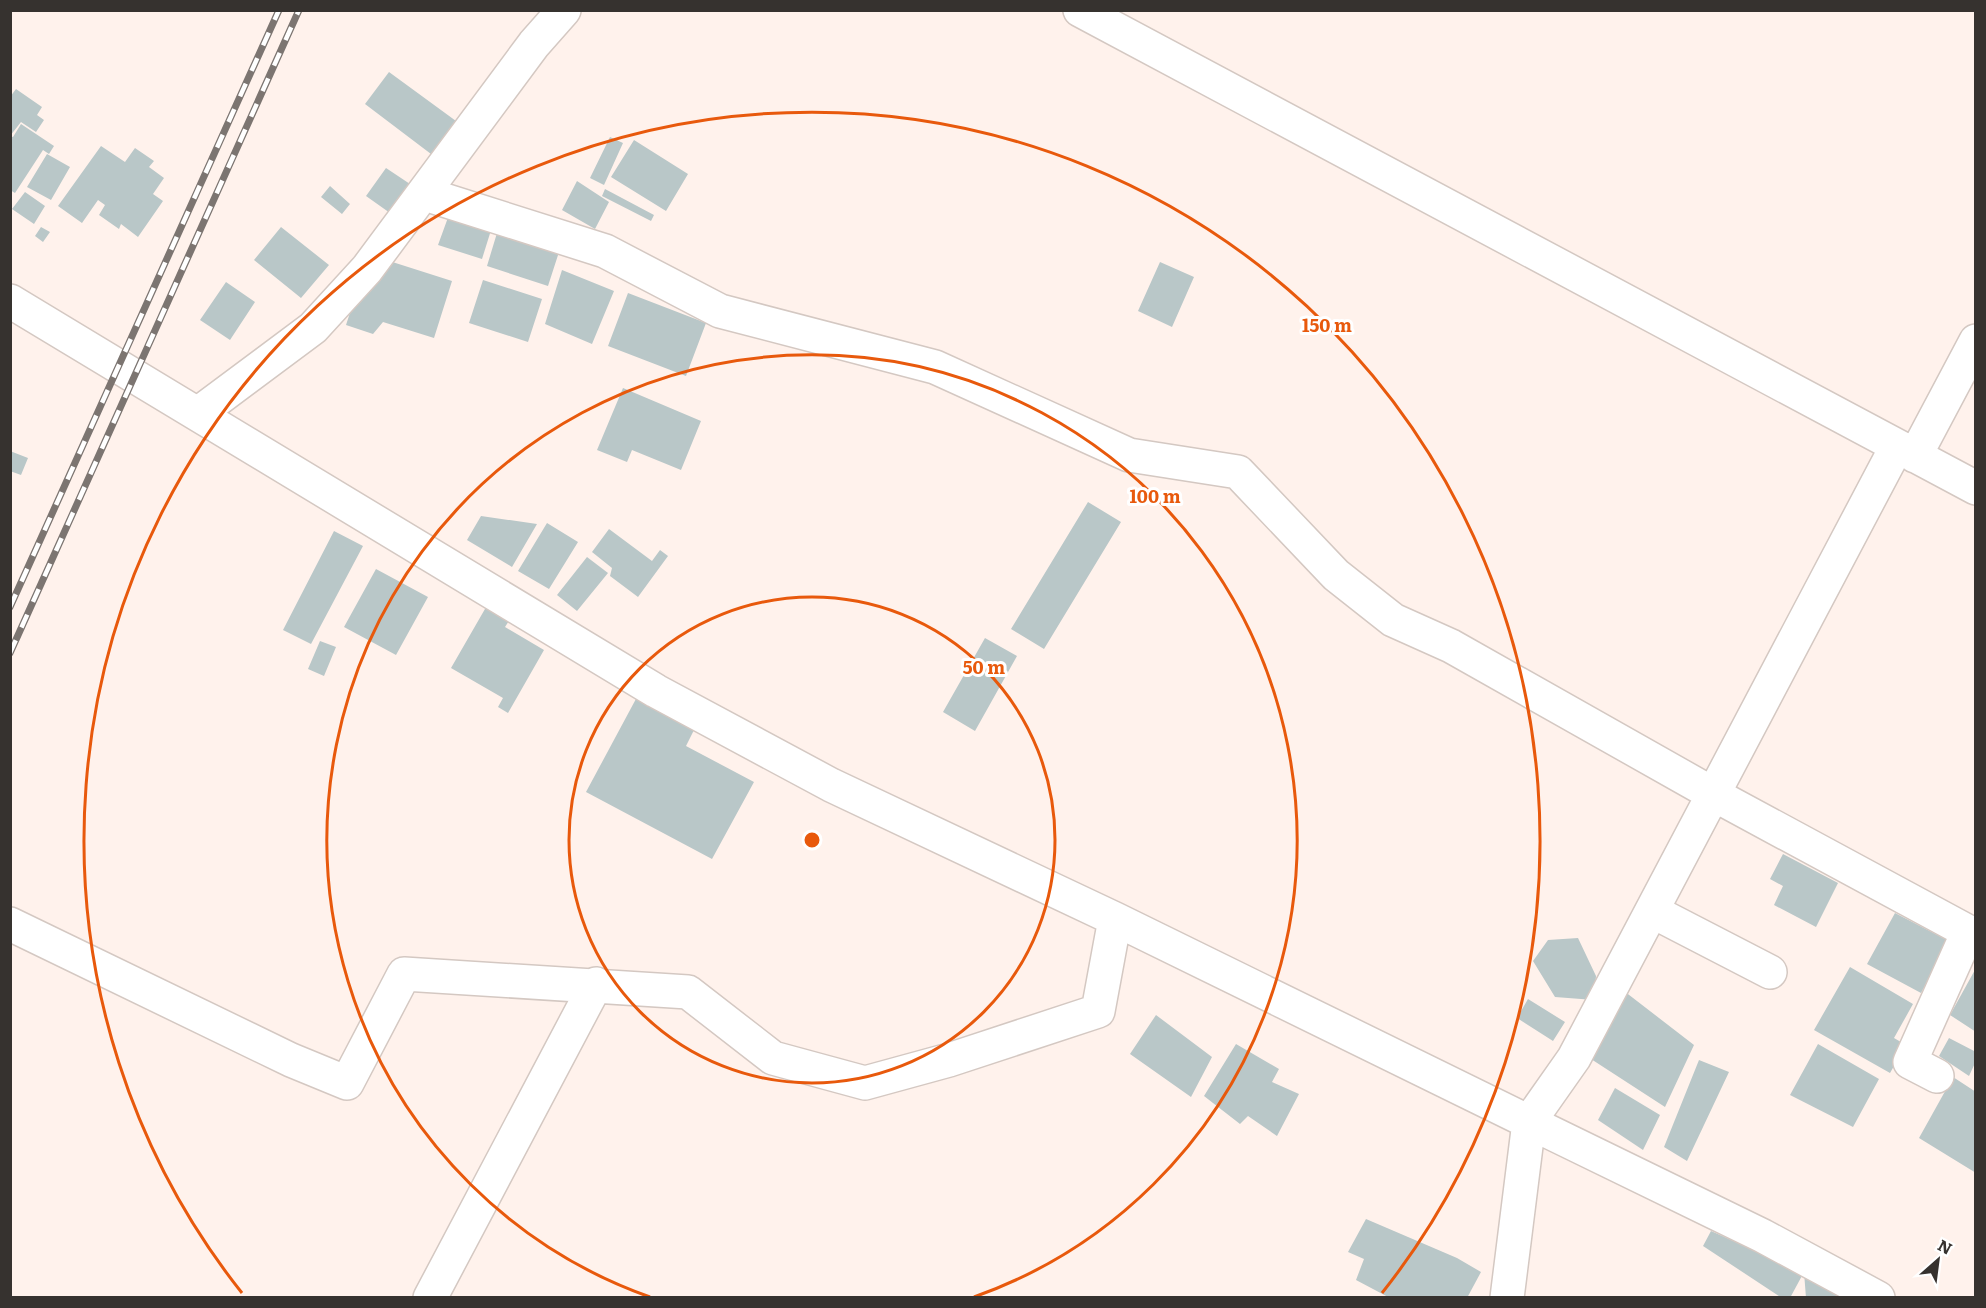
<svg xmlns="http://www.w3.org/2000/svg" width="1986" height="1308" viewBox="0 0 1986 1308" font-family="Literata,serif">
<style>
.building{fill:#b9c7c8}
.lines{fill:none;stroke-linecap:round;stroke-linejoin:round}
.minor-casing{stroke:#d4c8c2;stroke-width:36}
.minor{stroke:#fff;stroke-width:33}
.rail-casing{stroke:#7c7571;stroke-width:7}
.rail{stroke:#fff;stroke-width:4.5;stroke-dasharray:14;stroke-linecap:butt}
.ring{fill:none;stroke:#e8590c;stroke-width:3}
.centre{fill:#e8590c;stroke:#fff;stroke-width:3}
.ring-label{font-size:18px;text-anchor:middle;font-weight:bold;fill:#e8590c;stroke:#fff;stroke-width:6;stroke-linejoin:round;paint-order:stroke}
</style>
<rect width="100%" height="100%" fill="#fff2ec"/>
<path class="building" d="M389,72L456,121L431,154L365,104Z
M16,89L42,107L37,115L44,120L36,132L21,122L10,136V97Z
M21,124L54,146L49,154L43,150L15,193L10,190V136L13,137Z
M610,137L623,143L604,185L590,178Z
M634,140L688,174L666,211L611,177Z
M101,146L125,162L135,148L154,161L149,167L164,178L153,194L163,201L138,237L121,224L119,229L99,215L105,205L98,200L82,223L58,206Z
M47,154L70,167L51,200L27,187Z
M386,168L410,184L390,213L366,196Z
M577,181L609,202L595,229L562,210Z
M330,186L350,204L342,214L321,197Z
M605,189L654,215L651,221L602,196Z
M25,192L45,206L34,224L12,209Z
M450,212L492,227L482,259L438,245Z
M41,227L50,232L43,242L35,236Z
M281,227L329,265L301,298L254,260Z
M497,233L559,252L548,286L487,266Z
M383,259L452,281L434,338L383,322L373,334L346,325L361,279Z
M1160,262L1194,277L1172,327L1138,311Z
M562,270L614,291L592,344L545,324Z
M483,280L542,299L528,342L469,323Z
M226,282L255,302L230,340L200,320Z
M628,293L706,323L686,376L608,346Z
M623,388L701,421L681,470L632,450L627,462L597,450Z
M10,451L28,458L21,475L10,471Z
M1088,502L1121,522L1044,649L1011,629Z
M481,516L537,524L512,567L467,540Z
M547,523L578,542L549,589L518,571Z
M609,529L652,561L660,550L668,556L638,597L610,576L612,568L592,552Z
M334,531L363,546L311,644L283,630Z
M587,557L608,573L577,611L557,595Z
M376,569L428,597L396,655L344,627Z
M489,602L512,616L505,627L544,650L508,713L498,707L503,698L451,668Z
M985,638L1017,656L975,731L943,712Z
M320,641L336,647L324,676L308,669Z
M637,697L695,728L686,746L754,782L712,859L586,792Z
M1783,854L1838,883L1816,927L1774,905L1783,886L1770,879Z
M1895,913L1949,941L1921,993L1867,964Z
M1578,938L1596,976L1594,1000L1555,997L1533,961L1548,940Z
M1850,967L1913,1004L1894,1038L1906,1045L1890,1073L1814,1030Z
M1976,968V1032L1950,1015Z
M1624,991L1694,1045L1665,1107L1591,1059Z
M1528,999L1565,1022L1553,1041L1517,1018Z
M1156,1015L1212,1057L1191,1097L1130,1054Z
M1949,1038L1976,1052V1061L1969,1076L1939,1056Z
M1236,1044L1279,1069L1272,1082L1299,1094L1277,1136L1248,1116L1240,1124L1204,1096Z
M1818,1044L1879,1079L1853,1127L1790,1095Z
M1699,1060L1729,1072L1687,1161L1664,1147Z
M1953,1077L1976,1092V1173L1919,1138Z
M1615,1088L1660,1115L1643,1150L1598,1120Z
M1366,1219L1457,1258L1481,1272L1467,1298H1390L1356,1280L1364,1259L1348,1252Z
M1711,1231L1804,1272L1790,1298H1782L1703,1246Z
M1804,1272L1849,1298H1806Z"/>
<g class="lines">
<g class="minor-casing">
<path id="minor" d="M1080,10L1976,488
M425,194L605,251L720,311L935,367L1129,455L1238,472L1336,575L1393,620L1451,646L1713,794L1976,936
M10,301L656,691L831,785L1115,919L1529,1122L1763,1236L1878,1298
M199,413L313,328L367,269L534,44L564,10
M1915,456L1976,341
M1652,911L1770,972
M10,924L291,1060L347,1083L404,974L688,992L773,1058L865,1083L949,1060L1098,1011L1115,919
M1937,1076L1910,1062L1968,932
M430,1298L596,984
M1507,1298L1529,1122L1574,1058L1897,446"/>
</g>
<use href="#minor" class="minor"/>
<g class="rail-casing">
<path id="rail" d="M10,607L279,10
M10,653L299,10"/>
</g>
<use href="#rail" class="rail"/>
</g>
<g class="ring">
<circle cx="812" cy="840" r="243"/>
<path d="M650 1297A485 485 0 1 1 974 1297"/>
<path d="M242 1293A728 728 0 1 1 1382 1293"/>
</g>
<circle cx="812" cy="840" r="9" class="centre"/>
<g class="ring-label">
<text x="1327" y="332">150 m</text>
<text x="1155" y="503">100 m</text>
<text x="984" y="674">50 m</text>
</g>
<rect width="1986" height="1308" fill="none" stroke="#36322f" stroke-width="24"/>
<g transform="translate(1938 1260) rotate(28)" stroke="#ffffff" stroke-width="4.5" paint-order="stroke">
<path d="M0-4.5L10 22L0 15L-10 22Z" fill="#36322f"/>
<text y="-9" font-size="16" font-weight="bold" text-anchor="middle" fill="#36322f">N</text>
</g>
</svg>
